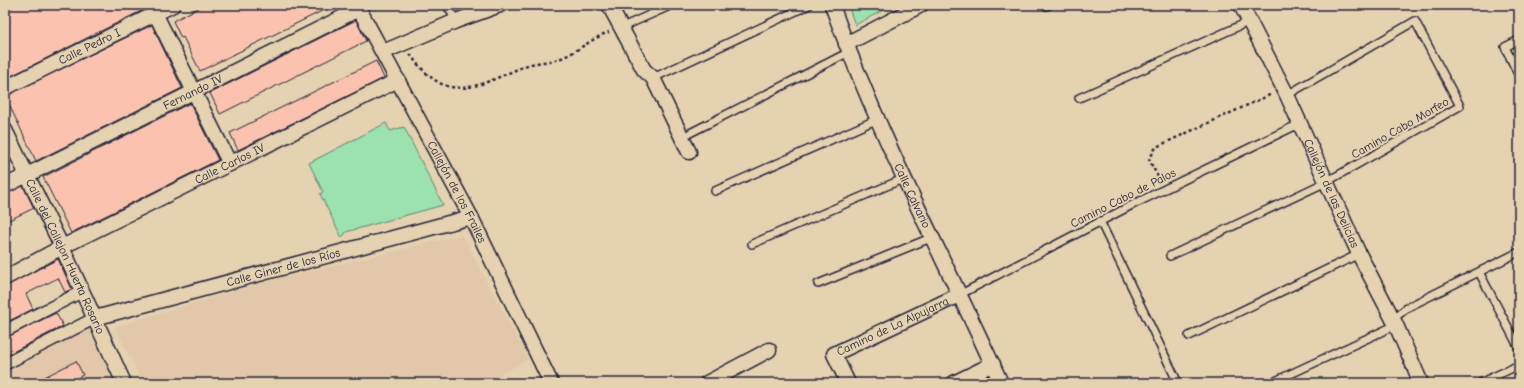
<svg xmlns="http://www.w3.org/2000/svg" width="1524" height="388" viewBox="0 0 1524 388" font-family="'Comic Neue',sans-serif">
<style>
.built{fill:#e3c7ab}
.green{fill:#9ce2af;stroke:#5f8275}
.building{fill:#fbc3af;stroke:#22223b}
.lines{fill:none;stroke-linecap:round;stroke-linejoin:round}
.service-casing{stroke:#22223b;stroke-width:10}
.pedestrian-casing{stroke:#22223b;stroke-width:14}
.minor-casing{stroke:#22223b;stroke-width:17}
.path{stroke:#22223b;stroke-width:2.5;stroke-dasharray:3 3;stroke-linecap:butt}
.service{stroke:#e4d2b0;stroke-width:7}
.pedestrian{stroke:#e4d2b0;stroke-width:11}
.minor{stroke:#e4d2b0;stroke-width:14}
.labels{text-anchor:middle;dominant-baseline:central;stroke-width:4;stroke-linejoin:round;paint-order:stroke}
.street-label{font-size:12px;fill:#22223b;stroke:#e4d2b0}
</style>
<rect width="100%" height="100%" fill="#e4d2b0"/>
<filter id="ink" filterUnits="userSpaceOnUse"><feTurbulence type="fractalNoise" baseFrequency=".025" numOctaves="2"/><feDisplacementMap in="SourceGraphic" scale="8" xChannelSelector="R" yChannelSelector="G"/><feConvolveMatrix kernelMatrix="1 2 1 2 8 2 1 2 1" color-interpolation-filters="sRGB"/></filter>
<g filter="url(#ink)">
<path class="built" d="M462,235L528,359L485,383H143L115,327L257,284Z
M88,324L117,383H5V368Z"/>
<path class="green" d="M848,5H893L855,25Z
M386,123L390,131L404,127L443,205L346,232L342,238L320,194L323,192L309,163Z"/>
<path class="building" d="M5,5H140L143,10L5,79Z
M204,5H334L200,71L183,37L181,38L173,21Z
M356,20L366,41L220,114L210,93Z
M152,25L182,88L36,161L5,96Z
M376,61L384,78L238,150L230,133Z
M190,103L218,160L71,233L43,177Z
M23,186L34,208L5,222V194Z
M58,259L72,289L65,292L58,278L26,294L33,309L5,323V286Z
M56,313L63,326L5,356V338Z
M76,361L83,375L75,379L77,383H33Z"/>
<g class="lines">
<g class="service-casing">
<path id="service" d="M447,5L456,21
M1046,6L1049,5
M620,28L672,5
M1519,40L1505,47L1519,76
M653,78L809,5
M1079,98L1248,22
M690,133L849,52
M715,191L878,119
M1100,221L1178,383
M752,244L905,178
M1170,256L1326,182L1460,106L1415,21L1287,95
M1479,272L1518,346
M818,284L933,237
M959,295L1134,204L1299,124
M1393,319L1408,307L1519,252
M1189,336L1359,254
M1271,383L1396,325
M1480,383L1519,365"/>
</g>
<g class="pedestrian-casing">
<path id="pedestrian" d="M5,331L83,291
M5,364L95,318"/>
</g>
<g class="minor-casing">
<g id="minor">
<path d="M151,5L230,164"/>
<path id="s1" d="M357,5L471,217L551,383"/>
<path d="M609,5L644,70L653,78L689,152"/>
<path id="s2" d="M832,5C878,135 944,258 1001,383"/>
<path id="s3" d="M1241,5L1287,95L1359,254L1396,325L1421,383"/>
<path d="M846,44L921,5"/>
<path d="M383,52L456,21L500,5"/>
<path id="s4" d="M5,88L173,5"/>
<path id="s5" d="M5,130L62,247L124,383"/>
<path id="s6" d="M5,186L359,9"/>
<path id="s7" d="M5,278L62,247L398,80"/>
<path id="s8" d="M95,318L471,217"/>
<path d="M707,383L769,350"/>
<path id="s9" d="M848,383L834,354L959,295"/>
<path d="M954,383L993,364"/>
</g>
</g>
<path class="path" d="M410,54C448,108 476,86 525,66C537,61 551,63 564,57C579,50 593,38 609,32
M1161,182L1149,160L1156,147L1272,94"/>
<use href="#service" class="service"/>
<use href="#pedestrian" class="pedestrian"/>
<use href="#minor" class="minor"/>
</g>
</g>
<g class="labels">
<g class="street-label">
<text stroke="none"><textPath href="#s4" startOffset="94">Calle Pedro I</textPath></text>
<text stroke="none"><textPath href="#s6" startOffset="210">Fernando IV</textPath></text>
<text transform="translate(1400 128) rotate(-30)">Camino Cabo Morfeo</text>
<text stroke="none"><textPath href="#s7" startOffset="252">Calle Carlos IV</textPath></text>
<text stroke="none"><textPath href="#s1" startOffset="212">Callejón de los Frailes</textPath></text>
<text stroke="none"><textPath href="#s3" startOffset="209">Callejón de las Delicias</textPath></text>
<text stroke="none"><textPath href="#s2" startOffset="207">Calle Calvario</textPath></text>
<text transform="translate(1123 198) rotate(-27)">Camino Cabo de Palos</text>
<text stroke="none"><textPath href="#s5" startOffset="140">Calle del Callejon Huerta Rosario</textPath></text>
<text stroke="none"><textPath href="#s8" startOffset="195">Calle Giner de los Ríos</textPath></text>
<text stroke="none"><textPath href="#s9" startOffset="97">Camino de La Alpujarra</textPath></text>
</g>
</g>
<rect width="1524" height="388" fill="none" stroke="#e4d2b0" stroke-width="20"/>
<rect x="10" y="10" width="1504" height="368" fill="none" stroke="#22223b" stroke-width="1.5" filter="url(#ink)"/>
</svg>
